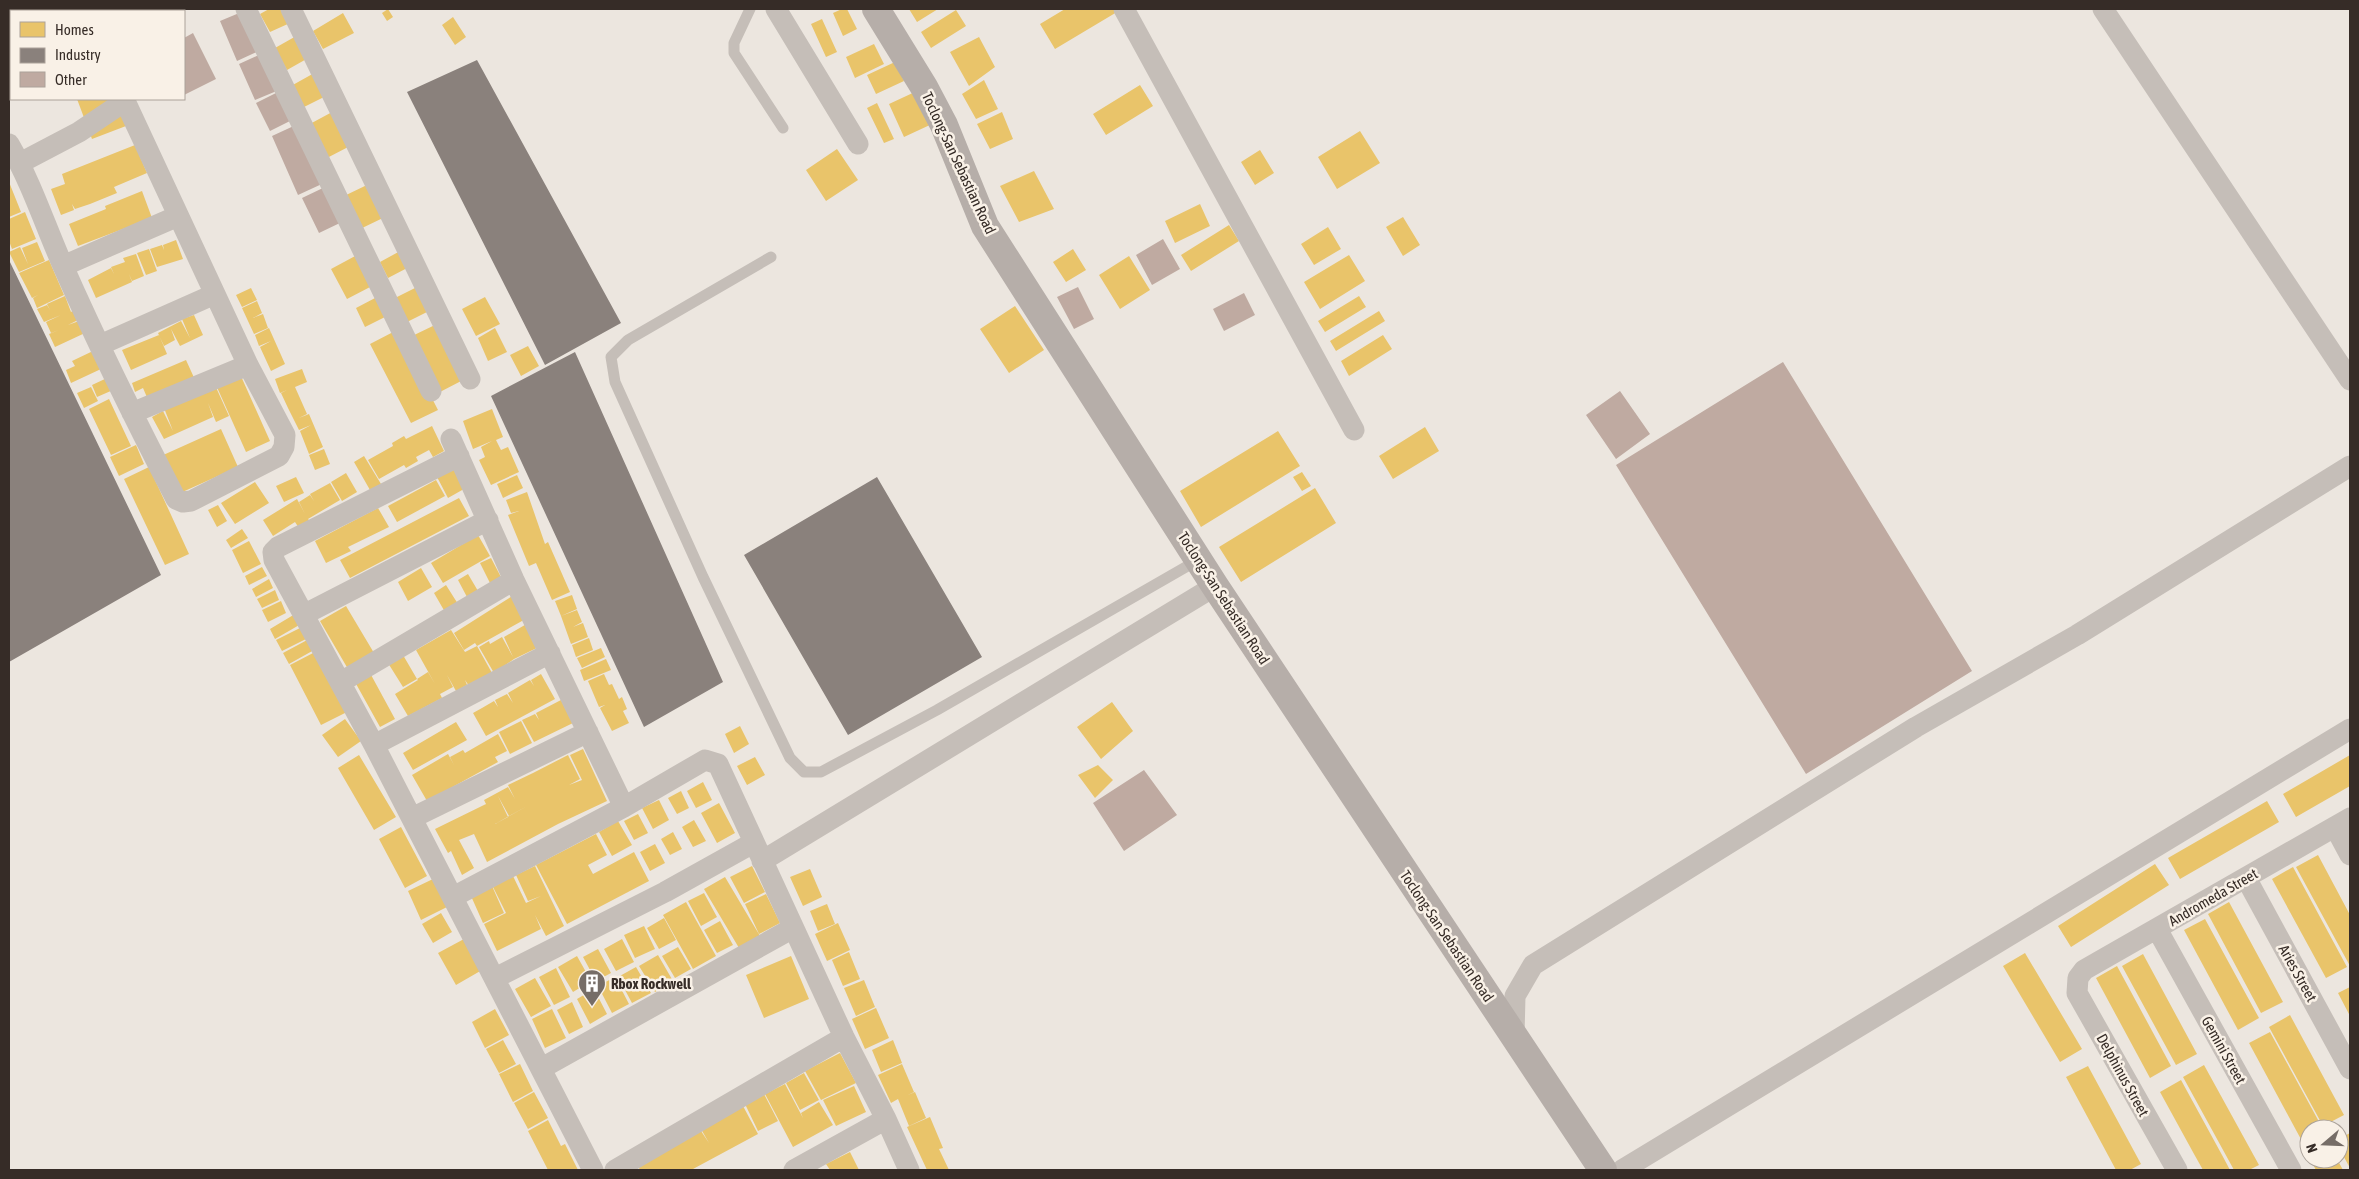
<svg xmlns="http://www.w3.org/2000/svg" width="2359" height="1179" viewBox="0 0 2359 1179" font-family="'Asap Condensed',sans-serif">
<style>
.homes{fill:#e9c46a;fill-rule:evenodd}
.industry{fill:#8a817c}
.building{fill:#bfaaa1}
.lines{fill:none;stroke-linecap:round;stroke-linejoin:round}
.lane{stroke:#c5beb8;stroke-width:11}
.street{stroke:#c5beb8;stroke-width:21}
.secondary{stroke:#b6aea9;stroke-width:28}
.labels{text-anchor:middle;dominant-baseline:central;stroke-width:5;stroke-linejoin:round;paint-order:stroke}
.street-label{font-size:15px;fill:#362c27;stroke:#f9f1e7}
.poi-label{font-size:15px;font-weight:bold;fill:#362c27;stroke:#f9f1e7;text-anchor:start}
</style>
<rect width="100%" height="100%" fill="#ece6df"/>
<path class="homes" d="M269,9H284L290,23L270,32L260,14Z
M388,9L393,17L387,21L382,13Z
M842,9H847L857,29L843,36L833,13Z
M909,9H938L917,22Z
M1065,9H1122L1055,49L1040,24Z
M956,10L966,26L931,48L921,32Z
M343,13L354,33L323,49L313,31Z
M453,17L466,37L455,45L442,25Z
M822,19L837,52L826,57L811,24Z
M298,35L310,57L287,70L275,48Z
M979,37L995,67L969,86L950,52Z
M874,44L884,64L855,78L846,57Z
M895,62L904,81L876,94L867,75Z
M316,72L328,95L302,108L291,86Z
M11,74V95L9,75Z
M984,80L998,109L976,119L962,94Z
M1140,85L1153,106L1106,135L1093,114Z
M917,91L932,124L904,137L889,104Z
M77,99H116L126,126L92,139Z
M877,103L894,139L884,143L867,108Z
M334,111L352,145L325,159L308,125Z
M1002,112L1013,139L990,149L977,124Z
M1360,131L1380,163L1337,189L1318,157Z
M135,145L147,173L114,187L117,193L90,204L75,209L72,204L74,210L61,215L51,189L65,184L62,174Z
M837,149L858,180L826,201L806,170Z
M1260,150L1274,173L1255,185L1241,162Z
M1034,171L1054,209L1019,222L1000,186Z
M9,182L21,212L9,217Z
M369,184L385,217L358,230L342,197Z
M142,191L152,218L78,246L69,224L106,209L105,206Z
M1200,204L1210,226L1175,243L1165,221Z
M25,212L36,239L12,249L9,241V219Z
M1403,217L1420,245L1403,256L1386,227Z
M1229,225L1239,241L1191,271L1181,255Z
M1328,227L1341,249L1314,265L1301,244Z
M176,240L183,259L157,267L150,249L162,245L164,250L163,245Z
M37,242L45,261L19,272L9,252L20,247L28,264L22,248Z
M149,249L157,271L146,275L137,253Z
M1073,249L1086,270L1066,282L1053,262Z
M402,250L411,266L388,278L380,262Z
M136,254L144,276L132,281L129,274L132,282L96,298L88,280L111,268L114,274L111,267L125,262L123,258Z
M357,255L372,286L347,299L331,269Z
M1349,255L1365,281L1320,309L1304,282Z
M1129,256L1150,290L1120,309L1099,275Z
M49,260L64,295L37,308L33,298L38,295L32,298L19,273Z
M419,286L431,310L407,322L395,298Z
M251,288L257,300L242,307L236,295Z
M65,296L71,312L74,310L78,320L68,325L79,321L85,333L55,347L49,334L59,330L51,333L46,322L61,315L44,322L37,309L47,305L50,310L47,304Z
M1359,296L1366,307L1325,332L1318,321Z
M377,297L387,316L365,327L356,308Z
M485,297L500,324L476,336L462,309Z
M257,301L262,313L253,318L263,314L268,328L254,334L242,308Z
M1015,306L1044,350L1009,373L980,329Z
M1379,311L1385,321L1336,351L1330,341Z
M194,315L203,335L180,346L171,329L175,340L164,346L158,333L181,321L190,338L182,319Z
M437,324L465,379L438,393L410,337Z
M269,328L285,364L271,371L260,347L271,341L259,346L255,335Z
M495,328L507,352L488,361L478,338Z
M397,330L438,410L411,423L370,344Z
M159,335L167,354L131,370L122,350Z
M1383,335L1392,349L1349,376L1341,361Z
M528,346L539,366L521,376L510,355Z
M93,351L101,369L71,383L66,370L75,366L72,361Z
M186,360L196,382L149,402L143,388L135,392L132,383Z
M302,369L307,382L295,387L307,414L299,418L309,414L323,447L309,454L300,431L311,425L299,430L288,408L293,405L288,408L281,393L287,390L280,393L275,379Z
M240,374L270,441L246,452L216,385Z
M107,378L113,390L97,397L92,385Z
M214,383L229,416L216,422L208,403L213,417L164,439L152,417L163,411L173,431L164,408Z
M91,387L98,401L84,408L77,393Z
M109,399L131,446L111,455L89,409Z
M492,409L503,437L496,440L501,450L508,447L519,472L491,485L479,460L485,457L481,447L492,441L473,449L463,421Z
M432,426L444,451L433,457L429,450L416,457L418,461L406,468L404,465L379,479L368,460L393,446L392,443L404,436L406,439Z
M1425,427L1439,451L1393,479L1379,456Z
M221,429L238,467L178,494L161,456Z
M1278,431L1300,466L1201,527L1180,491Z
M136,445L144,464L119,476L110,457Z
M324,449L330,464L315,470L309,455Z
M364,456L381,484L370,490L354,462Z
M459,462L471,485L448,498L436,475Z
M149,467L189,554L165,565L124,479Z
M1302,472L1311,486L1302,491L1293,477Z
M346,473L357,492L342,501L331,482Z
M517,475L523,488L503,498L497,484Z
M296,477L304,493L284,502L276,486Z
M436,480L445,496L397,522L388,506Z
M255,482L269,503L235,524L221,503Z
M330,483L340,500L308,519L310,521L299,528L295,522L273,536L263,520L297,499L305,514L299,502L310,495L314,501L310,494Z
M1315,488L1336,523L1241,582L1219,547Z
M527,492L545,544L548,542L570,592L552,600L536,563L529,566L508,515L519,511L511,513L506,500Z
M459,498L469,516L350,578L340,560Z
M218,505L227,521L217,527L208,510Z
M378,508L389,527L348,547L351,551L326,563L315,541Z
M242,529L248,538L231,548L226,540Z
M478,535L490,556L443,583L431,563Z
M249,541L261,564L243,573L232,550Z
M491,558L502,579L491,585L480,563Z
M262,567L267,576L249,585L245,576Z
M421,568L432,587L408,601L398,582Z
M468,574L478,591L467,597L458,580Z
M269,579L273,588L256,597L252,589Z
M446,585L458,604L445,612L434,593Z
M275,590L279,600L262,608L257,599Z
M517,593L531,616L488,640L477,646L475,643L464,650L454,633Z
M572,595L577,609L561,616L555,601Z
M281,601L286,613L268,622L262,610Z
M346,606L374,653L348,669L320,621Z
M577,610L582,622L573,627L583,623L588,637L571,644L561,616Z
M295,614L301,624L275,639L270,629Z
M530,622L543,645L514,659L494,673L479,647L489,641L490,644L502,637L513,657L504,637Z
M302,627L308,638L282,651L276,640Z
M451,630L465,652L477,646L492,673L469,686L465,680L467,685L456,691L447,675L453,687L440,694L442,698L408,716L395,694L418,680L417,679L403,687L388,663L403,655L417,679L428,672L435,684L416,650Z
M589,638L593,650L576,657L572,645Z
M309,639L314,650L289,664L283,653Z
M601,648L605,657L582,668L577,658Z
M315,652L347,712L321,725L290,665Z
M606,659L611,670L584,681L580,670Z
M370,673L395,719L380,727L355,682Z
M541,674L555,699L486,736L473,713L482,708L486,716L482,708L494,701L498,707L495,700L507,694L513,703L508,693L530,680L534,686L531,680Z
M604,674L609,685L612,684L619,699L622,697L627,709L623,711L629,723L612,731L600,708L605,705L599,707L588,681Z
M561,700L573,723L534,742L522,720L535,714L539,720L536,713Z
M1112,702L1133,731L1101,759L1077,727Z
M345,719L361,741L338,757L322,735Z
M521,721L532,743L510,754L499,732Z
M456,722L467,740L413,770L403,753Z
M740,726L749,744L734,753L725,734Z
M498,734L507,751L495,757L498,762L427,801L412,775L448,754L454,765L450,757L463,750L465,753Z
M583,749L607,801L558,824L487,862L474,834L459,840L474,868L462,875L451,851L448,853L435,829L486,804L491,814L484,800L508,787L515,799L508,785L533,773L545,797L533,773L568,755L580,779L569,785L582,780L570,755ZM498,796L509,816L529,805L495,824L508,817Z
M359,755L396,817L374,830L338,768Z
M2350,755V786L2296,817L2283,794Z
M755,757L765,775L747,785L737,766Z
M1098,765L1113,780L1095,798L1078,775Z
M703,782L712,800L696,808L687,791Z
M681,791L689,808L677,814L668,798Z
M659,800L669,820L653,829L642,808Z
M2267,801L2279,822L2180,879L2168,858Z
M719,803L735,833L717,843L701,813Z
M638,814L648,833L634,840L624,821Z
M694,820L706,841L693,847L682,827Z
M618,821L632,845L612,856L599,832Z
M401,827L427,876L405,888L379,839Z
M673,832L682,849L670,855L661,839Z
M596,834L607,855L588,865L593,874L634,852L649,881L567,924L536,865Z
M655,844L665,863L650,871L640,852Z
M2318,855L2350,915V966L2296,867Z
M2155,864L2169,885L2071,947L2058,926Z
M535,866L564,926L546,936L535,915L541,929L497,951L484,924L506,913L493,887L513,876L526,903L528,902L541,896L528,901L516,875Z
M752,866L765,892L744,903L730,877Z
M2293,867L2347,967L2326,978L2272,879Z
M810,869L822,897L803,906L790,877Z
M725,877L760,936L739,948L704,889Z
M433,879L447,907L421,920L408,891Z
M492,886L504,913L483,923L471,896Z
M704,893L717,917L701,926L688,901Z
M766,894L780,923L759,934L745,904Z
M686,902L716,956L693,969L663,915Z
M2229,902L2283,1002L2261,1013L2208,914Z
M827,904L835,924L818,931L810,911Z
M441,913L452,932L433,943L422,924Z
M664,918L676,940L659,949L647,928Z
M2205,919L2259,1018L2238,1030L2184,930Z
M720,921L733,945L717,953L704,930Z
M838,923L850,950L827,961L815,934Z
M644,926L655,949L635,958L624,935Z
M464,939L482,970L456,985L438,953Z
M622,939L634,962L616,971L604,949Z
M678,947L691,969L675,978L662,956Z
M598,949L611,973L596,981L583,957Z
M849,952L860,979L843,986L832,960Z
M2025,953L2082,1049L2060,1062L2003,966Z
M2143,954L2197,1054L2176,1065L2122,966Z
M658,955L673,981L655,992L639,966Z
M577,956L591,981L573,992L558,967Z
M791,956L809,999L764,1018L746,975Z
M2117,966L2171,1066L2150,1078L2096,978Z
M636,967L651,993L632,1003L618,977Z
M556,968L570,997L554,1005L539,977Z
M615,977L629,1004L612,1013L598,986Z
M535,978L551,1006L531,1017L515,989Z
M864,980L875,1007L856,1016L844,988Z
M2350,987V1016L2338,993Z
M594,989L607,1014L590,1024L577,999Z
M572,1002L583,1027L569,1034L557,1010Z
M876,1008L889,1038L865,1049L852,1019Z
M495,1009L509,1035L485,1048L472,1022Z
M552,1009L566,1038L545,1048L532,1019Z
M2290,1015L2344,1115L2323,1126L2269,1027Z
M2270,1032L2323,1129H2309V1139L2303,1143L2249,1043Z
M503,1040L516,1064L499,1073L486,1049Z
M893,1040L902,1063L881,1072L872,1050Z
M840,1053L856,1083L821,1100L805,1071Z
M520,1064L533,1091L513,1102L499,1074Z
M902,1064L914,1092L908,1095L915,1092L926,1118L909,1126L898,1099L891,1103L878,1075Z
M2204,1065L2259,1165L2249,1170H2234L2183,1077Z
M2088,1066L2141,1164L2130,1170H2116L2066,1077Z
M804,1073L819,1100L800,1110L786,1083Z
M2181,1080L2222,1155L2230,1170H2203L2194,1154L2160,1092Z
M785,1084L803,1118L801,1113L819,1102L833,1125L793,1147L765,1094Z
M854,1086L866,1112L836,1126L823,1100Z
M534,1092L548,1118L528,1129L514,1103Z
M764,1094L778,1121L758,1131L745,1104Z
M743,1106L758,1134L693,1169L694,1170H640L638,1166L699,1128L709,1143L701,1129Z
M930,1117L943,1148L939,1149L949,1170H927L907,1127Z
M548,1120L561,1146L565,1144L578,1170H548L528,1131Z
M2350,1133V1168L2339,1148V1139Z
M850,1152L859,1170H830L826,1164Z
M2310,1159H2337L2343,1170H2316Z"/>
<path class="industry" d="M477,60L621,323L545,365L407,92Z
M9,260L161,575L9,662Z
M575,352L723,682L644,727L491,396Z
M877,477L982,657L848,735L744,555Z"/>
<path class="building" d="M138,9H179L180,11H139Z
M244,11L261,50L237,61L220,21Z
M193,33L216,79L184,95V38Z
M263,53L279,90L255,100L239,64Z
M280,91L294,119L270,131L256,103Z
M298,124L324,183L298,195L272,136Z
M325,187L342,222L319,233L302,198Z
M1163,239L1180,269L1152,285L1136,255Z
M1078,287L1094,319L1074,329L1057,297Z
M1244,293L1255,315L1224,331L1213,309Z
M1783,362L1972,671L1806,774L1616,465Z
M1620,391L1650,434L1616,459L1586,415Z
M1144,770L1177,815L1124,851L1093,803Z"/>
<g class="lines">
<path class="lane" d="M750,9L734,43V53L783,128
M771,257L628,340L611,357L615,382L703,577L790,758L804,772H821L937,710L1198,560"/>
<path class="street" d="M246,9L431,391
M291,9L470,379
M776,9L858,144
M1124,9L1354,430
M2103,9L2350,380
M9,144C31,182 45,225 63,266C98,345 136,422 176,499L183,502L191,501L279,456L284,447L285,435L248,365L125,101L79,132L20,163
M63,266L178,216
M100,345L215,294
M132,413L248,365
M451,439L514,580L624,807
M459,456L278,547L273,552L274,560L374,745L593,1170
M305,614L488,520
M341,682L514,580
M374,745L550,653
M412,818L588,732
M2335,827L2350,855
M762,861L1215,586
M2246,878L2350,1069
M453,897L624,807L705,760L718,764L844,1037L886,1119L909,1170
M2157,929L2291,1170
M495,978L665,892L753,843
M1514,1036L1515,996L1533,965L1916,727L2077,635L2350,466
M542,1068L793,928
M615,1170L844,1037
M794,1170L886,1119
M1622,1170L2350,729
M2177,1170L2077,993L2078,978L2084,970L2350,818"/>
<path class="secondary" d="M876,9L924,87L944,125L985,226L1215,586L1603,1170"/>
</g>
<defs>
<g id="building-pin" transform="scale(1.4375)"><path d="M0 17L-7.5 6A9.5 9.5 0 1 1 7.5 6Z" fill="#766d67" stroke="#f9f1e7"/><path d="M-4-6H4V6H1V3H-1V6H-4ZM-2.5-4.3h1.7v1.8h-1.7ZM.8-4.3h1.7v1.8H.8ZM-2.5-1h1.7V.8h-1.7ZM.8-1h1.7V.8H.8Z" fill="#fff"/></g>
</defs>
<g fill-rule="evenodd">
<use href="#building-pin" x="592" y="983"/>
</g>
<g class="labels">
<g class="street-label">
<text transform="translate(959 163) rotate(65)">Toclong-San Sebastian Road</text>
<text transform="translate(1224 598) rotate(57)">Toclong-San Sebastian Road</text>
<text transform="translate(2213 897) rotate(-30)">Andromeda Street</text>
<text transform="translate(1447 936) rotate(56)">Toclong-San Sebastian Road</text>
<text transform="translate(2298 973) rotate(61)">Aries Street</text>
<text transform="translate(2224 1050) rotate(61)">Gemini Street</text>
<text transform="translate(2123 1075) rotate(61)">Delphinus Street</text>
</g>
<g class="poi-label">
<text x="611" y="983">Rbox Rockwell</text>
</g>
</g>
<rect width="2359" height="1179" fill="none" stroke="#362c27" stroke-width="20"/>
<rect x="10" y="10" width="175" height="90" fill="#f9f1e7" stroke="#aba29a"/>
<rect x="20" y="22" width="25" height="15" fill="#e9c46a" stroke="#aba29a"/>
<text x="55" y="35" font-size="15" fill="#362c27">Homes</text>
<rect x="20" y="48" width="25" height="15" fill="#8a817c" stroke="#aba29a"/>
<text x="55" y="60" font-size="15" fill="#362c27">Industry</text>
<rect x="20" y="72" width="25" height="15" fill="#bfaaa1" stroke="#aba29a"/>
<text x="55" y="85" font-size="15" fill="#362c27">Other</text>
<g transform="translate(2324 1144) rotate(251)"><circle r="24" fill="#f9f1e7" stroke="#aba29a"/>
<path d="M0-4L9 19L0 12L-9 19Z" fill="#766d67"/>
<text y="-8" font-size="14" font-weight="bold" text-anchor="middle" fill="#362c27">N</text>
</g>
</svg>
